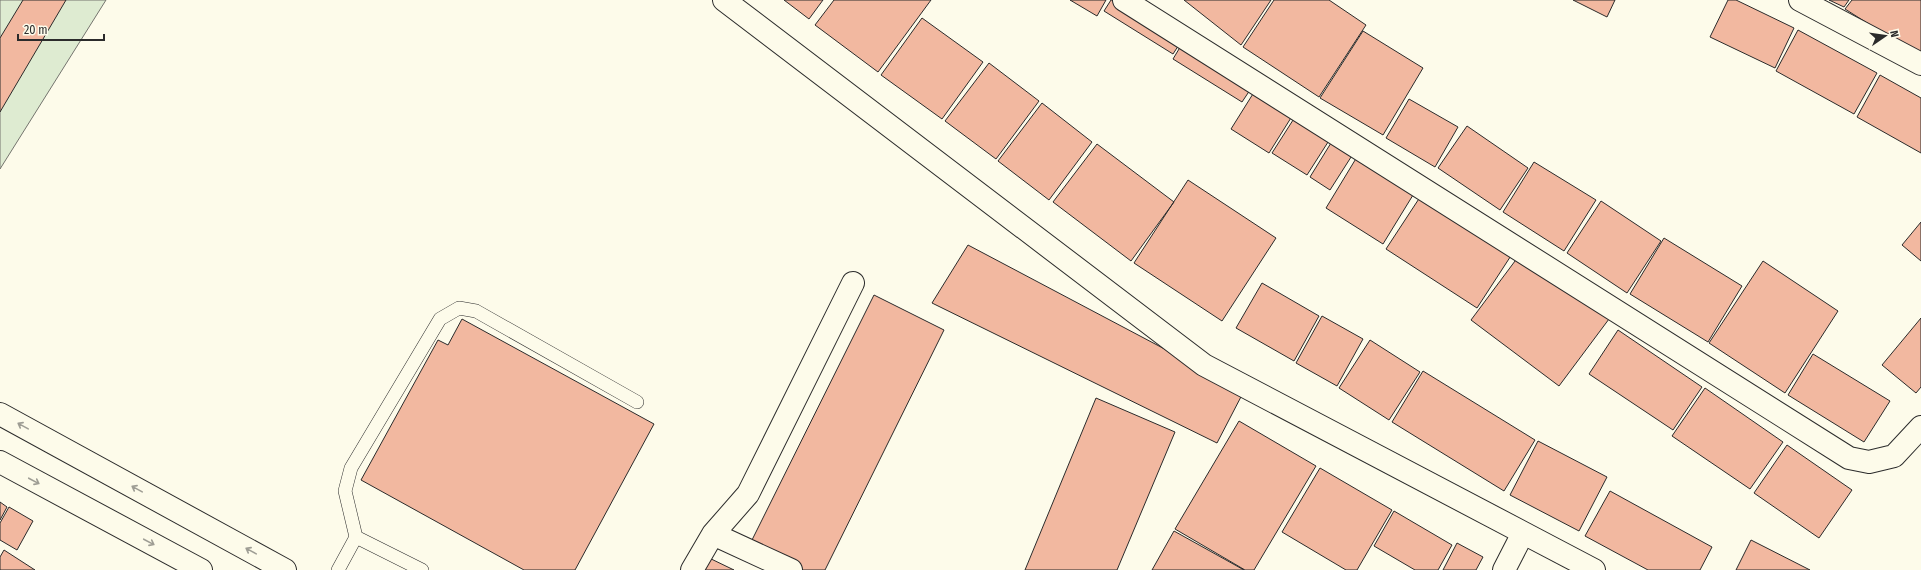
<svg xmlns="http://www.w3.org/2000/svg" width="1921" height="570" viewBox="0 0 1921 570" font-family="'Fira Sans Condensed',sans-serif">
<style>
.green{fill:#deebd1;stroke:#74746e}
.building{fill:#f2b8a0;stroke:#2b2b2b}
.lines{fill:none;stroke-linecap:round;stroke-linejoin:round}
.service-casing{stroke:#2b2b2b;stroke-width:14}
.minor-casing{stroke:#2b2b2b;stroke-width:24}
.primary-casing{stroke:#2b2b2b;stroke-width:24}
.service{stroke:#fdfbea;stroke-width:13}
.minor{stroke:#fdfbea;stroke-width:22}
.primary{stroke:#fdfbea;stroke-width:22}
.oneway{stroke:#9e9d94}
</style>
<rect width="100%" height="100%" fill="#fdfbea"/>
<path class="green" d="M0,0H106L0,169Z"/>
<path class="building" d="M23,0H66L0,112V38Z
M784,0H823L809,19Z
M834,0H931L878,72L815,25Z
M1070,0H1106L1097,16Z
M1111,0H1133L1186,34L1173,54L1104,11Z
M1184,0H1271L1241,45Z
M1274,0H1329L1366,25L1319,97L1243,47Z
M1573,0H1615L1607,17Z
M1728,0H1736L1794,28L1775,68L1710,37Z
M1829,0H1849L1844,7Z
M1852,0H1921V57L1845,9Z
M922,18L983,62L942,119L881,75Z
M1798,30L1877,73L1854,114L1776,71Z
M1363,31L1423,68L1383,135L1320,98Z
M1188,34L1258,78L1242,102L1173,59Z
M989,63L1039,101L996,159L945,121Z
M1880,75L1921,98V153L1857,117Z
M1261,81L1299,105L1269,153L1231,129Z
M1409,99L1458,127L1435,167L1386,138Z
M1042,103L1092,142L1049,200L998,161Z
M1302,106L1337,128L1307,175L1272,153Z
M1467,126L1528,168L1500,210L1438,168Z
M1339,130L1360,143L1330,190L1310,177Z
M1097,144L1174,202L1131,261L1053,202Z
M1363,147L1421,182L1383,244L1326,208Z
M1534,162L1596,200L1564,251L1503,212Z
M1188,180L1276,238L1222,321L1134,263Z
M1426,188L1516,248L1477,308L1386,249Z
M1601,201L1661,241L1627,293L1567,253Z
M1921,222V261L1902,245Z
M1664,238L1742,286L1708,342L1630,294Z
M968,245L1244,391L1217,443L932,303Z
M1521,253L1609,319L1559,386L1471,320Z
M1763,261L1838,311L1785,393L1709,343Z
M1262,283L1319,316L1294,361L1236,328Z
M874,295L944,330L825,570H802L750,544Z
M1322,316L1363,339L1337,386L1296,363Z
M1921,318V387L1916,393L1882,365Z
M462,319L654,424L575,570H524L361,480L438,340L448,345Z
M1618,330L1702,387L1673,430L1589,374Z
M1370,340L1420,372L1389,420L1339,388Z
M1813,354L1890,401L1864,442L1788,395Z
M1423,371L1535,440L1504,491L1392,422Z
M1705,388L1783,442L1750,489L1672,436Z
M1096,398L1175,432L1117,570H1025Z
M1239,421L1316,466L1254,570H1245L1175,529Z
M1538,441L1607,477L1579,531L1510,495Z
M1787,445L1852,490L1819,538L1754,493Z
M1320,468L1392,510L1357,570H1346L1282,532Z
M1610,491L1712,547L1700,570H1648L1585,536Z
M0,502L7,507L0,520Z
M9,507L33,521L17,550L0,540V523Z
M1394,511L1452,545L1438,570H1415L1374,546Z
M1174,531L1244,570H1152Z
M1751,540L1810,570H1736Z
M1457,543L1483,557L1476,570H1443Z
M4,550L35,570H0V557Z
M705,556L734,570H698Z"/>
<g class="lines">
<g class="service-casing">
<path id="service" d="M356,537L345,491L351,468L440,319L459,308L476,311L637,402
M338,570L356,537L422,570"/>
</g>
<g class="minor-casing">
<path id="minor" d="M724,0L1204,365L1594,570
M1124,0L1849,458L1869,462L1894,456L1921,427
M1800,0L1921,64
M713,534L791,570
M692,570L713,534L748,494L853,283
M1504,570L1523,533"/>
</g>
<g class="primary-casing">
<path id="primary" d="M0,414L285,570
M0,462L201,570"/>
</g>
<use href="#service" class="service"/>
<use href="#minor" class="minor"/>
<use href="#primary" class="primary"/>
</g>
<defs><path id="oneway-shaft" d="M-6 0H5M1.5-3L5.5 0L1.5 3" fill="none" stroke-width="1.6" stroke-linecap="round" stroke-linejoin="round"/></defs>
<g class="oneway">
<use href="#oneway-shaft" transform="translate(23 426) rotate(-151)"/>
<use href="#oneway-shaft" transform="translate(34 481) rotate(28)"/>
<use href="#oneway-shaft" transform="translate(137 489) rotate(-151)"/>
<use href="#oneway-shaft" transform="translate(149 542) rotate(28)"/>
<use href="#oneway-shaft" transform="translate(251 551) rotate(-151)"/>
</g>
<g transform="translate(1885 36) rotate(77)" stroke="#fdfbea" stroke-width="3" paint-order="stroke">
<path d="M0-3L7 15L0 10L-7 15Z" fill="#2b2b2b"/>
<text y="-6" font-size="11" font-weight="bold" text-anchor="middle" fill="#2b2b2b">N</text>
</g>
<path d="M18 34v6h86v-6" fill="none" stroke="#2b2b2b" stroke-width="2"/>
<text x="24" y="34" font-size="12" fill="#2b2b2b" stroke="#fdfbea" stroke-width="3" paint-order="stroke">20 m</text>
</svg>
